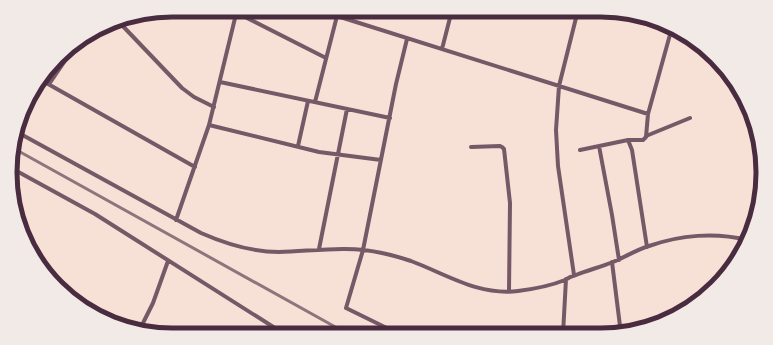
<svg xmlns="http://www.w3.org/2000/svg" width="773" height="345" viewBox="0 0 773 345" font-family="Bitter,serif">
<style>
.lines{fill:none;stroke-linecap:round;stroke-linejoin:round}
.minor{stroke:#755966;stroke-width:4}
.rail{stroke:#8f747c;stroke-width:3}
.rim{fill:none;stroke:#4a2c40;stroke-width:5}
</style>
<rect width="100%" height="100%" fill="#f7e1d7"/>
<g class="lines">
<path class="minor" d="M594,10L678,32
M237,13L326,58
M337,16L339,10
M117,20L182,88L194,97L214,107
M442,49L452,10
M41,80L195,167
M220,82L390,118
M49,84L77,43
M315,102L337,16L648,114
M209,125L319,152L381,160
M17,132L201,233C226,244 251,252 279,252C314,251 348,245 382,253C392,255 402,258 411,261C446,274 478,296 518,291C534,289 550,286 565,280C568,278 572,276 576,275C588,270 601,267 613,262C625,257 636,250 649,246C680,235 715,232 747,240
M646,136L690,118
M298,146L308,101
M599,146L612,215L619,260
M471,147L500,146L502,147L504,149L510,203L509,291
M580,150L628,140
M13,169L95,214L286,335
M176,220L209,125L237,10
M647,247L632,150L628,140H643L646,137L648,114L671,31
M319,249L347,109
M612,262L621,334
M574,275L558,166L556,130L559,86L578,10
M140,329L153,303L168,261
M399,334L346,308L363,250L396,84L407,39
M563,334L566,279"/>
<path class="rail" d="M13,148L348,334"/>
</g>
<path d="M0 0H773V345H0ZM172 17H601A155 155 0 0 1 756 172V173A155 155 0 0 1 601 328H172A155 155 0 0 1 17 173V172A155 155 0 0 1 172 17Z" fill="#f1eae7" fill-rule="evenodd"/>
<path class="rim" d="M172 17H601A155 155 0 0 1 756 172V173A155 155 0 0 1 601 328H172A155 155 0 0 1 17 173V172A155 155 0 0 1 172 17Z"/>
</svg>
